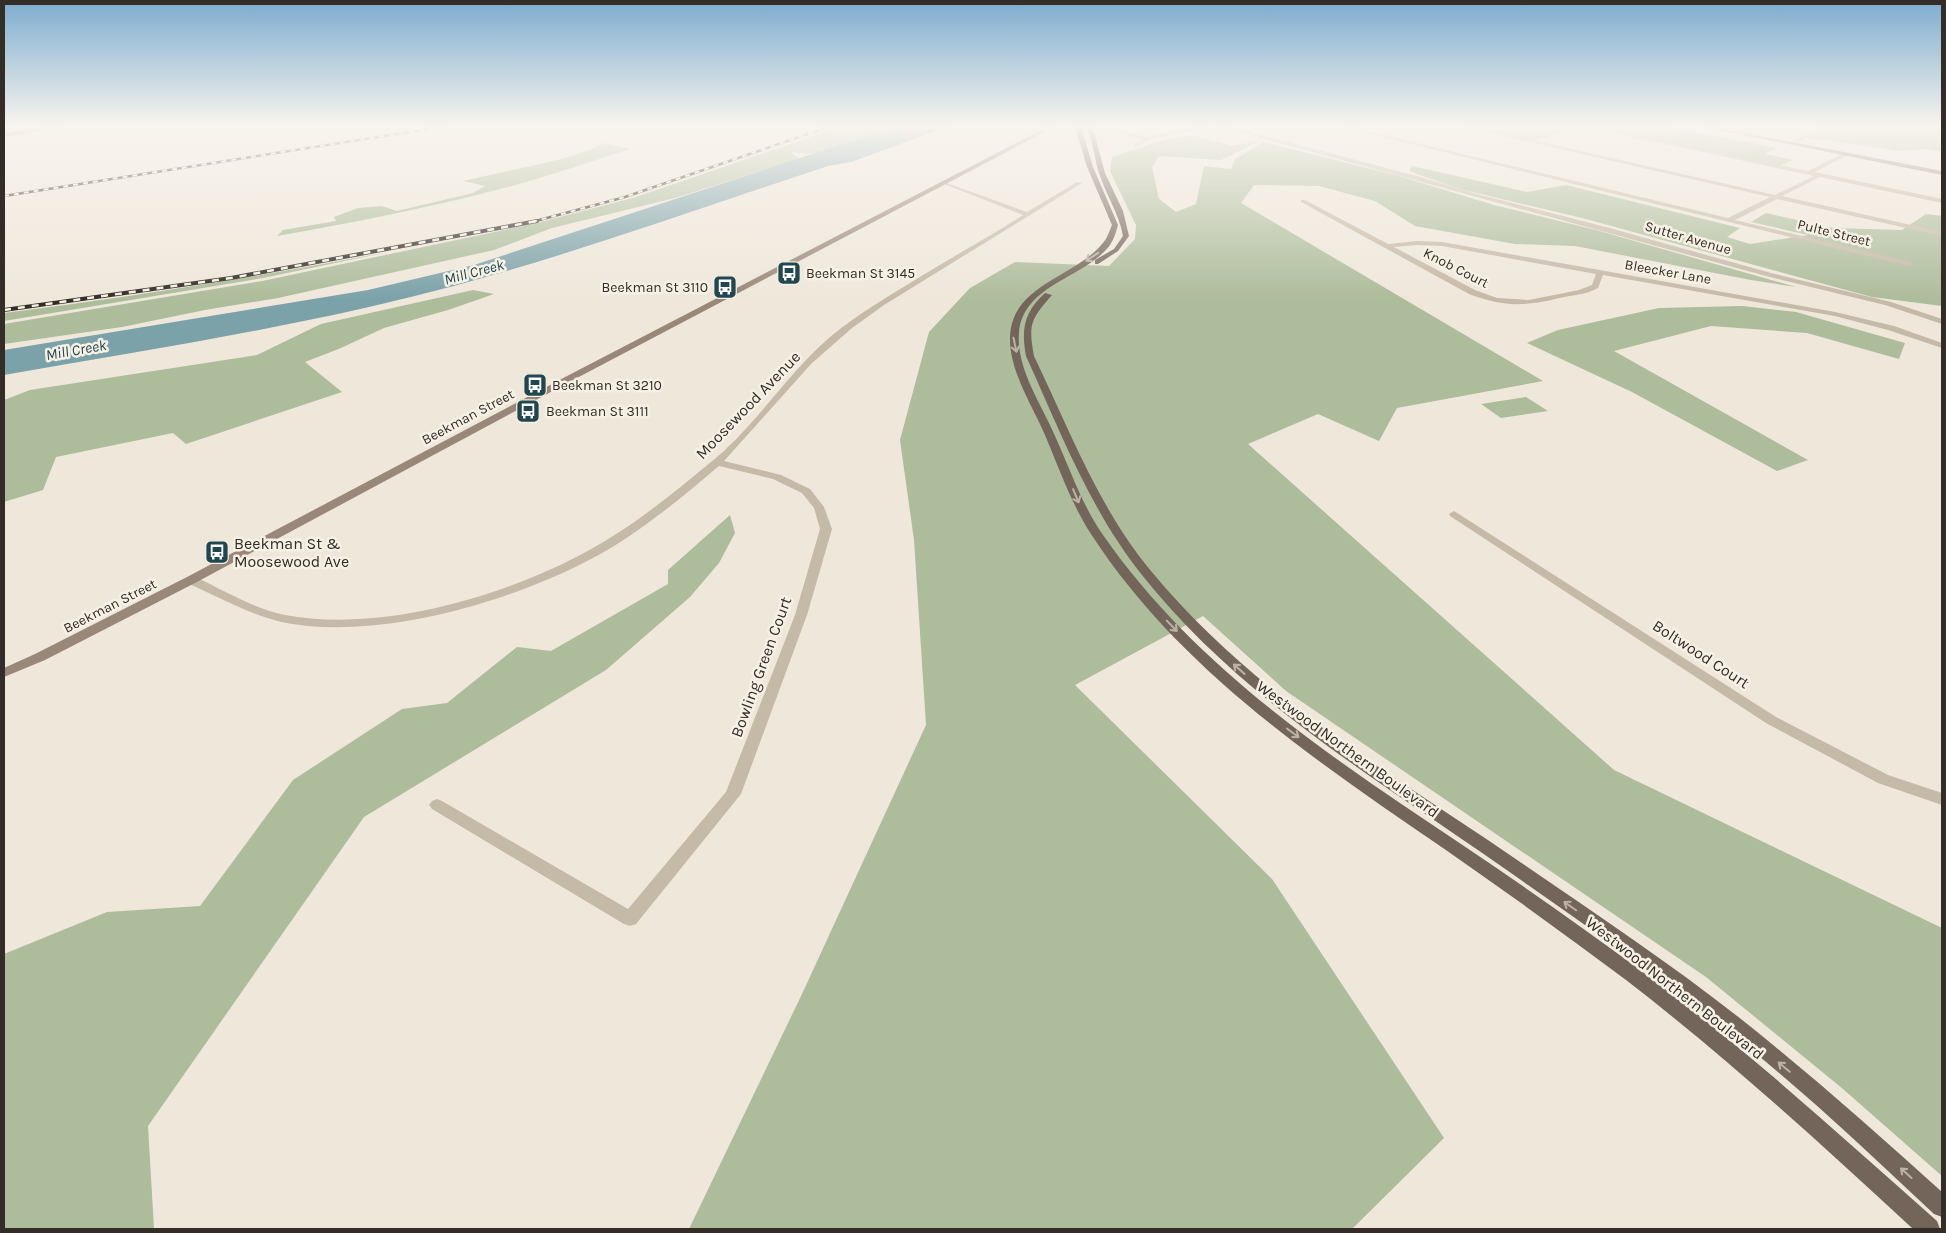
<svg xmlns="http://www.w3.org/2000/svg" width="1946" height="1233" viewBox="0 0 1946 1233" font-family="Karla,sans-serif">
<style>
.green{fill:#adbc9b}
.water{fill:#7ba1a9}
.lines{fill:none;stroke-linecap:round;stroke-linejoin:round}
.street{fill:#c5b9a7;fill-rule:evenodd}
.secondary{fill:#998879;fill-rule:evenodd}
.primary{fill:#736559;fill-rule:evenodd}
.rail-far1-casing{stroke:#332c27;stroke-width:2.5}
.rail-casing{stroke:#332c27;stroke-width:4}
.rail-far1{stroke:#f7f1e5;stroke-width:2;stroke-dasharray:5;stroke-linecap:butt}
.rail{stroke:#f7f1e5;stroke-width:2.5;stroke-dasharray:7;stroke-linecap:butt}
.oneway{stroke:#bcb2a6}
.labels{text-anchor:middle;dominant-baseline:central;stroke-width:5;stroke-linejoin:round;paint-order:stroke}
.far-street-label{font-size:14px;fill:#332c27;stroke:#f7f1e5}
.far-poi-label{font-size:14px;fill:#332c27;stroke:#f7f1e5;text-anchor:start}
.far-water-label{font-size:15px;font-style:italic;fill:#204750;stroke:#f7f1e5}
.street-label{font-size:16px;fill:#332c27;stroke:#f7f1e5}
.poi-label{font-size:16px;fill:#332c27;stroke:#f7f1e5;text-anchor:start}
</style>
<rect width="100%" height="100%" fill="#efe7da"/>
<path class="green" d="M840,127H895L814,154L791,152L799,159L675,198L552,228L494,250L278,298L205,310L122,327L4,344V324L262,281L537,223L636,197Z
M1467,127H1581L1531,141Z
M1590,127H1669L1776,148L1765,154L1793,160L1779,166Z
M1827,127H1942V152L1926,149L1899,151L1805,137Z
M1190,135L1232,146L1259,141L1221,160L1159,156L1152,167L1159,199L1176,212L1196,204L1204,166L1231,169L1235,159L1264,142L1399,176L1494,205L1596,230L1796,287L1751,280L1575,246L1515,244L1415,226L1375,201L1319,186L1254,185L1241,203L1543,381L1397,408L1379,441L1318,414L1248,444L1614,770L1942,928V1176L1843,1089L1706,977L1286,691L1203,616L1075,685L1272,879L1444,1138L1352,1229H689L802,994L926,725L914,540L900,440L929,332L970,288L1015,262L1109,266L1135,239L1136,225L1110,171L1112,157L1160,141Z
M604,143L631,149C591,161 552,175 512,186C434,207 356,222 277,236L283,230L336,221L334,217L358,208L382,206L397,211L473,193L485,186L463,181L562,159L592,149Z
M1412,166L1527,192L1566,185L1740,228L1727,237L1750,244L1808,235L1751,222L1766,213L1833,228L1902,230L1926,214L1942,216V306L1872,297L1582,218L1460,189L1409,171Z
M388,252L263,278L4,321V313C133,297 260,276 388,252Z
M473,290L494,294L448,310L384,328L341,348L305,362L342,392L186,444L173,433L56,457L43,490L4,502V400L30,390L257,355L321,324Z
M1742,306L1796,312L1905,343L1899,359L1807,333L1711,326L1614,351L1808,460L1777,471L1632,392L1527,343L1558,330L1659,308Z
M1526,397L1548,411L1501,418L1481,404Z
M730,515L735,533L719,563L690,597L606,670L364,817L148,1126L154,1229H4V954L107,912L200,906L293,780L402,709L447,703L517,647L551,651L668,584V570Z"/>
<path class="water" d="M895,127H947L851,162L828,166C706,206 585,250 461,284C311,325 157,348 4,375V350L368,290L474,265Z"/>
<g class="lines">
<path class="street" d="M1195,127H1205L1148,140L1136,148L1134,145L1142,140L1113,131L1116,129L1146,137Z
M1221,127H1230L1417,176L1477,194L1606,227L1771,273L1891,302L1942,319V324L1885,305L1766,276Z
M1342,127H1351L1728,218L1770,197L1464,127H1474L1775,195L1814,176L1587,127H1597L1808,171L1846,152L1848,155L1815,172L1942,199V203L1820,177L1782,196L1942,232V236L1777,199L1735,220L1911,262L1912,264L1908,266Z
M1823,127H1830L1793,144L1788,143Z
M944,182L1027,212L1077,182L1082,183L884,305L852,328L811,364L724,461L781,475L810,489L824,507L832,529L807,615L741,794L636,924L630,926L624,924L432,809L429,805L432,801L437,799L442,801L628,909L726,792L795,615L820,529L814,508L802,493L773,479L719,466C686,494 651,523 614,546C528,598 381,643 281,622C248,614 217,596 187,583L185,580L187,577H195C224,590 254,609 285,615C384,634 519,593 605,541C645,517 682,486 717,457C759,421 788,373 830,337C859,313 891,295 923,275C956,255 990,236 1023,215L944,184Z
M1301,200H1305L1388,244L1417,241L1442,242L1835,312L1894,326L1942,343V348L1888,330L1835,316L1603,275L1598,288C1587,294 1576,295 1564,297C1528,306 1505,308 1469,294L1301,202ZM1417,245L1442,246L1596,274L1592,285L1579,290L1529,300L1497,298L1475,290L1394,247Z
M1454,511L1776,717L1888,775L1942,793V805L1878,783L1766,723L1450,516L1449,514Z"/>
<path class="secondary" d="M49,127H63L4,137V133Z
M1047,127H1054L575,379L195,583L45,660L4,677V668L35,654L187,577L569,375Z
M1703,127H1714L1942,171V175Z"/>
<path class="primary" d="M1075,127H1081L1093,167L1118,225C1116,232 1114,239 1110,245C1084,279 1023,284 1019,333C1016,369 1042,405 1055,436C1070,469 1082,505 1103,535C1195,667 1329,756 1461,844C1522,885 1582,927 1640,970C1745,1048 1840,1135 1937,1221L1940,1229H1913C1820,1143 1727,1058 1626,980C1566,935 1505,891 1443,848C1313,759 1178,668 1091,534C1071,503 1059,468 1045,435C1032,405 1010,372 1010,339C1010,285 1074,278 1102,244C1107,239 1109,232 1112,225L1087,167Z
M1086,127H1092L1094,132L1105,173L1123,211L1129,236L1118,251L1098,264H1095V260L1114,249L1123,236C1119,213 1106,195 1099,173C1094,158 1094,142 1086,127Z
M1045,293L1052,295C1031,319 1028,324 1034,356C1069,429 1099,509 1151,571C1256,698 1393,774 1526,866C1602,918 1680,970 1751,1027C1817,1080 1880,1136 1942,1192V1217L1934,1214C1869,1153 1804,1091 1734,1036C1667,983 1598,934 1528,885C1394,789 1246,706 1142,575C1090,510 1060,431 1026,356C1021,329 1024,312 1045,293Z"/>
<g class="rail-far1-casing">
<path id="rail-far1" d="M4,196L441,127
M532,222L625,197L828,127"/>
</g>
<g class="rail-casing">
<path id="rail" d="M4,310L231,278L537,221"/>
</g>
<use href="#rail-far1" class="rail-far1"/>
<use href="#rail" class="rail"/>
</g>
<defs><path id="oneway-shaft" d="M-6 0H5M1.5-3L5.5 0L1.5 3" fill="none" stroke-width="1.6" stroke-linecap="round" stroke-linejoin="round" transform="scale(1.25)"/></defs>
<g class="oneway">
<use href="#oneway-shaft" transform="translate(1092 257) rotate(146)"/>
<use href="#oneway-shaft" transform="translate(1015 345) rotate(78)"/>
<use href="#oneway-shaft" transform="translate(1076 496) rotate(67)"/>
<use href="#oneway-shaft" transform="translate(1172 626) rotate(46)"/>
<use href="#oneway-shaft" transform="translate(1239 669) rotate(-138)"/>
<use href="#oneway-shaft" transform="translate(1293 733) rotate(37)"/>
<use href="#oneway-shaft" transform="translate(1570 906) rotate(-145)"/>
<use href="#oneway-shaft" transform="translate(1784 1067) rotate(-140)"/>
<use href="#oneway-shaft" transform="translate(1906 1173) rotate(-138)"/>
</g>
<linearGradient id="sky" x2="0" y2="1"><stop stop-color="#7caccf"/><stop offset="0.42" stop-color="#f8f4ee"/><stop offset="1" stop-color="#f8f4ee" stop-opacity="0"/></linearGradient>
<rect width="1946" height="300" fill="url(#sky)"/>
<defs>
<g id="bus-square" transform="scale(1.25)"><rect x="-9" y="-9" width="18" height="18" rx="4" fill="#204750" stroke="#f7f1e5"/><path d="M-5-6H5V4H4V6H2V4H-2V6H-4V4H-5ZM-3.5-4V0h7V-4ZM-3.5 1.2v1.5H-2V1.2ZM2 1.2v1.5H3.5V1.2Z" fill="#fff"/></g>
</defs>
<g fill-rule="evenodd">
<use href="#bus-square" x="789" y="273"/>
<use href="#bus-square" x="725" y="287"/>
<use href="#bus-square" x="535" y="385"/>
<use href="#bus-square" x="528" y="411"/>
<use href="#bus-square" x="217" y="552"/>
</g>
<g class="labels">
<g class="far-street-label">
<text transform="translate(1834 233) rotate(14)">Pulte Street</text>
<text transform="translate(1688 238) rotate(16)">Sutter Avenue</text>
<text transform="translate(1456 268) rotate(27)">Knob Court</text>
<text transform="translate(1668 272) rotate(10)">Bleecker Lane</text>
<text transform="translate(468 417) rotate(-28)">Beekman Street</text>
<text transform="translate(110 606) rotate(-27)">Beekman Street</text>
</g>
<g class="far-poi-label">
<text x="806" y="273">Beekman St 3145</text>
<text x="708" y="287" text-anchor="end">Beekman St 3110</text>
<text x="552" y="385">Beekman St 3210</text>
<text x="546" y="411">Beekman St 3111</text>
</g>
<g class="far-water-label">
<text transform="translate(474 272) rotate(-15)">Mill Creek</text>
<text transform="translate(76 350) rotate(-10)">Mill Creek</text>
</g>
<g class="street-label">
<text transform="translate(748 405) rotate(-46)">Moosewood Avenue</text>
<text transform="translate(1701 654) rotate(33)">Boltwood Court</text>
<text transform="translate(761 667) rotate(-70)">Bowling Green Court</text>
<text transform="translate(1348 749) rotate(36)">Westwood Northern Boulevard</text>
<text transform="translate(1675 988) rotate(38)">Westwood Northern Boulevard</text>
</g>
<g class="poi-label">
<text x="234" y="543">Beekman St &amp;<tspan x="234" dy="18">Moosewood Ave</tspan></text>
</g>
</g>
<rect width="1946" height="1233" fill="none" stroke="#332c27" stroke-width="10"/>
</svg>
